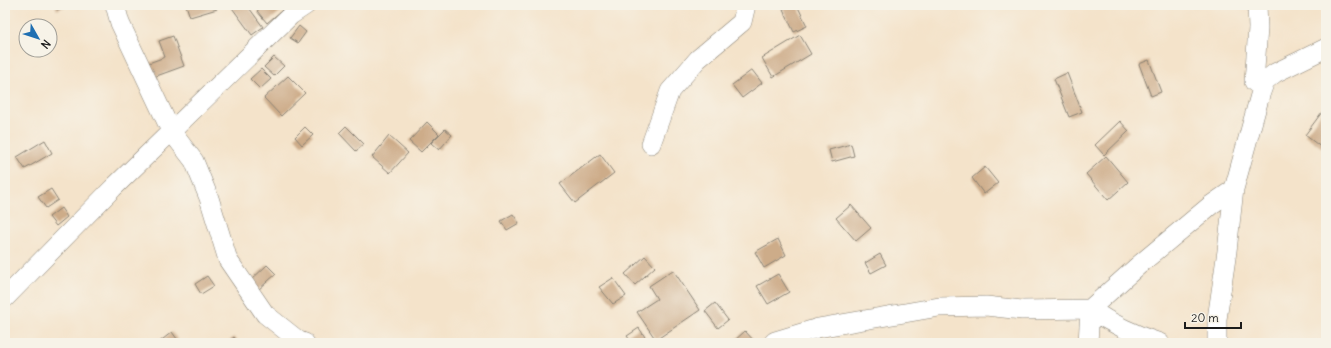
<svg xmlns="http://www.w3.org/2000/svg" width="1331" height="348" viewBox="0 0 1331 348" font-family="Delius,sans-serif">
<style>
.building{fill:#cdac89}
.lines{fill:none;stroke-linecap:round;stroke-linejoin:round}
.minor-casing{stroke:#888073;stroke-width:20}
.minor{stroke:#fff;stroke-width:19}
</style>
<rect width="100%" height="100%" fill="#f7f3e8"/>
<filter id="ink" filterUnits="userSpaceOnUse"><feTurbulence type="fractalNoise" baseFrequency=".025" numOctaves="2"/><feDisplacementMap in="SourceGraphic" scale="8" xChannelSelector="R" yChannelSelector="G"/><feConvolveMatrix kernelMatrix="1 2 1 2 8 2 1 2 1" color-interpolation-filters="sRGB"/></filter>
<filter id="wash" filterUnits="userSpaceOnUse"><feTurbulence type="fractalNoise" baseFrequency=".012" numOctaves="4" result="noise"/><feDisplacementMap in="SourceGraphic" scale="16" xChannelSelector="R" yChannelSelector="G"/><feGaussianBlur stdDeviation="0.9" result="paint"/><feColorMatrix in="noise" values="0 0 0 0 0 0 0 0 0 0 0 0 0 0 0 0 0 1.4 0 .05"/><feComposite in="paint" operator="in"/></filter>
<g filter="url(#wash)">
<rect width="100%" height="100%" fill="#f4e3ca"/>
<g id="blocks">
<path class="building" d="M55,5H68L57,10Z
M186,5H215L217,9L190,17Z
M230,5H247L263,27L252,35Z
M265,5H288L267,23L257,11Z
M790,5H797L807,26L794,32L783,9Z
M299,26L306,32L298,43L290,38Z
M800,35L811,54L773,77L762,58Z
M173,36L184,66L151,78L146,64L165,57L159,41Z
M274,57L284,66L274,76L264,67Z
M1149,60L1161,92L1151,96L1139,64Z
M261,69L271,79L260,89L250,79Z
M752,70L762,83L742,98L732,85Z
M1067,73L1082,112L1069,117L1054,79Z
M288,76L305,93L281,116L264,98Z
M1322,112L1326,115V151L1305,135Z
M1120,121L1129,131L1104,155L1095,145Z
M427,122L439,134L421,152L409,141Z
M346,126L364,144L356,151L339,133Z
M305,127L313,135L302,145L295,137Z
M445,129L452,135L439,150L431,143Z
M389,136L408,153L390,173L372,157Z
M45,140L52,153L25,169L17,157Z
M851,144L854,156L832,162L829,150Z
M600,154L614,173L575,203L560,184Z
M1106,156L1128,182L1108,200L1086,174Z
M985,167L998,183L984,194L972,178Z
M51,189L58,200L46,208L38,197Z
M851,205L871,228L856,241L836,218Z
M61,208L67,217L56,226L49,217Z
M513,214L519,223L507,230L501,221Z
M778,239L786,255L764,268L755,252Z
M880,254L886,265L871,273L865,263Z
M645,256L655,267L635,285L625,274Z
M267,265L276,274L258,290L250,281Z
M673,270L700,310L656,340L637,312L657,299L649,286Z
M778,274L789,292L768,304L757,286Z
M207,276L214,286L201,294L195,284Z
M613,278L626,296L613,304L599,287Z
M715,303L728,320L718,328L705,311Z
M639,328L649,343H632L627,336Z
M745,331L756,343H735L733,342Z
M172,332L180,343H158Z
M234,337L239,343H227Z"/>
</g>
</g>
<g filter="url(#ink)">
<use href="#blocks" fill-opacity="0" stroke="#888073" stroke-width="1"/>
<g class="lines">
<g class="minor-casing">
<path id="minor" d="M115,5L120,23L171,131L194,161L209,198L228,260L265,314L299,341L305,343
M1254,82L1258,28L1257,5
M651,144L670,91L698,59L742,22L746,5
M5,298L113,188L291,15L306,5
M1090,309C1112,324 1135,335 1160,343
M773,343L775,341L818,328L939,307L986,306L1022,310L1090,309L1139,265L1211,205L1234,189L1260,95L1265,81L1275,73L1326,48
M1088,343L1090,309
M1217,343V319L1227,251L1234,189"/>
</g>
<use href="#minor" class="minor"/>
</g>
</g>
<rect width="1331" height="348" fill="none" stroke="#f7f3e8" stroke-width="20"/>
<g transform="translate(38 38) rotate(129)"><circle r="19" fill="#f7f3e8" stroke="#9f9d96"/>
<path d="M0-3L7 15L0 10L-7 15Z" fill="#1f6fb2"/>
<text y="-6" font-size="11" font-weight="bold" text-anchor="middle" fill="#1c1c1c">N</text>
</g>
<path d="M1185 322v6h56v-6" fill="none" stroke="#1c1c1c" stroke-width="2"/>
<text x="1191" y="322" font-size="12" fill="#1c1c1c" stroke="#f7f3e8" stroke-width="3" paint-order="stroke">20 m</text>
</svg>
